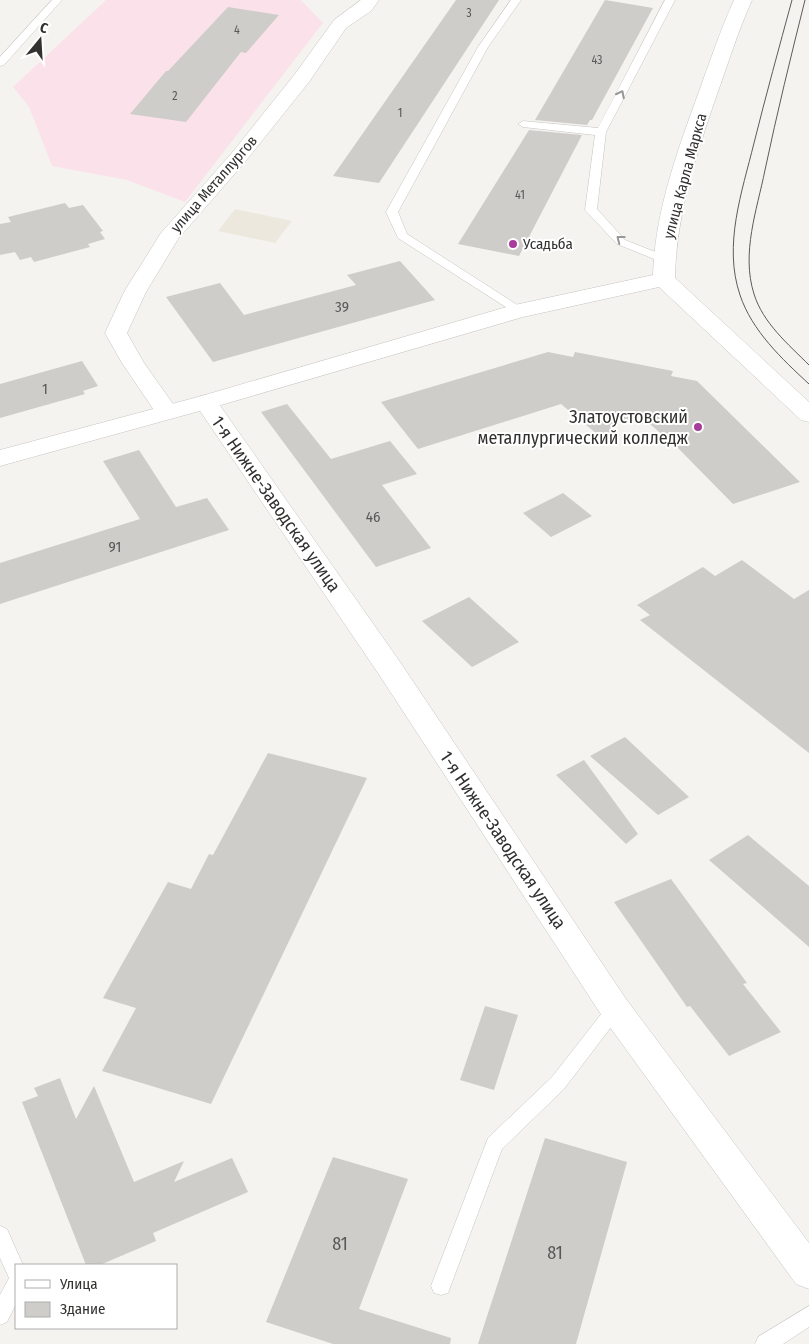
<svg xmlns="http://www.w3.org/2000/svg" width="809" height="1344" viewBox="0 0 809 1344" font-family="'Fira Sans Condensed',sans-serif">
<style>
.built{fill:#ede8de}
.education{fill:#fbe2ea}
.building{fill:#cecdca}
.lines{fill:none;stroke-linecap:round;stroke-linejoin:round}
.service-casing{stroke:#c6c4c1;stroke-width:1}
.minor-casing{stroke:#c6c4c1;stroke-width:1}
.secondary-casing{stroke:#c6c4c1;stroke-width:1}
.service{fill:#fff;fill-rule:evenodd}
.minor{fill:#fff;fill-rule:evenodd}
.secondary{fill:#fff;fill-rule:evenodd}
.tram{stroke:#5d5c5b;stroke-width:1}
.oneway{stroke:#989898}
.poi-dot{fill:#a83c9c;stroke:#fff;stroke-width:2}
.labels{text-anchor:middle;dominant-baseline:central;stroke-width:4;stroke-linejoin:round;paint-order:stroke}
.far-number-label{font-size:12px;fill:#595856}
.far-street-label{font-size:15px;fill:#323130;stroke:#fff}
.far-poi-label{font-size:15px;fill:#323130;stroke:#fff;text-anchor:start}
.number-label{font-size:15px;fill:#595856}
.poi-label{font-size:18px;fill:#323130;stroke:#fff;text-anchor:end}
.street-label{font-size:18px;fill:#323130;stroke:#fff}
.near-number-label{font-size:18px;fill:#595856}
</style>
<rect width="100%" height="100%" fill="#f5f3f0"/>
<path class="built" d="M235,209L292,221L275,243L218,231Z"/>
<path class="education" d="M106,0H301L323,23L185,202L127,180L52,166L29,107L13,87Z"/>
<path class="building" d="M456,0H499L379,183L333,176Z
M605,0L653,8L592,120H590L587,125L535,120Z
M228,7L279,15L246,53L241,52L186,122L130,114L166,71H168Z
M529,130L582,135L519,256L458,244Z
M65,203L69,208L83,205L103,231L100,232L105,239L88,244L90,247L34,262L31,257L20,260L15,252L0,255V224L11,222L8,217Z
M400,261L435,300L213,362L166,297L220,283L244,315L356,285L347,275Z
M548,352L573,357L575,352L673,371L671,376L697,381L800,482L733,504L676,446L651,425L619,419L609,444L561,404L418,449L381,402Z
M82,361L98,386L83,391L85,394L0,418V384Z
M287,404L331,459L390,441L417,474L382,485L431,548L376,567L261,412Z
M139,450L176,507L207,498L229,530L0,604V563L140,519L103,461Z
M563,493L592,516L551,537L523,513Z
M742,560L794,599L809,590V753L640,620L650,615L637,605L703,567L715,576Z
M469,597L519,642L472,667L422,621Z
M625,737L689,797L658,815L590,756Z
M268,753L367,778L211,1104L102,1071L136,1008L103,998L168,882L191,889L209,854L213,855Z
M584,760L638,834L626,844L556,775Z
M748,835L809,886V947L709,860Z
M671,879L747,983L743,984L781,1032L729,1056L690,1006L687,1007L614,902Z
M485,1006L518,1015L494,1090L460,1080Z
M60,1078L76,1119L94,1086L134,1182L184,1161L174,1182L232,1158L248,1192L153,1233L156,1241L100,1265H86L22,1102L38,1096L34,1088Z
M545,1138L627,1162L576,1344H478Z
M333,1157L408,1179L359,1309L451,1338L450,1344H333L266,1322Z"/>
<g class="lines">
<g class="service-casing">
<path id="service" d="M52,0H62L4,65L0,66V57Z
M511,0H521L488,47L398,212L407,234L522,308L524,311L518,315L398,238L386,212L478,47Z
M665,0H675L606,132L597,209L625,240L668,257L670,259L668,261L664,263L617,244L585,210L595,135L523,127L518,124L523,121L598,128Z
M615,1002L621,1004L624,1009L621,1014L564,1089L502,1149L448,1293L441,1295L434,1293L431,1286L488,1138L552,1077L609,1004Z
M0,1226L7,1229L23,1265H16V1304L7,1322L0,1325V1295L9,1278L0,1258Z
M809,1306V1327L783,1344H755L758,1337Z"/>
</g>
<g class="minor-casing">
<path id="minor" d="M361,0H379L371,11L346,28L309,82L245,162L178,239L146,292L127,333L144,363L178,411L174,416L166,418L158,416L122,363L105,333L124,292L161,233L231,154L295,74L334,20Z
M206,395L214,397L400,662L626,999L809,1243V1289L796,1284L604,1019L380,676L194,402L198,397Z"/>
</g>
<g class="secondary-casing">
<path id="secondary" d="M734,0H752C738,31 728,64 716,97C696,156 676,215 675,278L809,402V422L801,420L659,287L523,317L214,407L0,466V450L198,397L510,306L653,275C655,213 676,155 697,97C709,64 720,31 734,0Z"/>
</g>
<use href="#service" class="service"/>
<use href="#minor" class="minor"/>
<use href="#secondary" class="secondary"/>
<path class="tram" d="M792,0C779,48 766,95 754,143C742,192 723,245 740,295C752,331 782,359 809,384
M805,0C791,56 777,113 765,170C757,210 741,253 754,294C763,323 788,344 809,365"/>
</g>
<defs><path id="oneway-chevron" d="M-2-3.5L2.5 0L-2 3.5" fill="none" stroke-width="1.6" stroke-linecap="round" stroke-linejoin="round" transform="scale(1.25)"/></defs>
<g class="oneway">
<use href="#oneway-chevron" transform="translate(621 94) rotate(-63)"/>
<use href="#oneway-chevron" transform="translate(620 239) rotate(-142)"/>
</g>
<g class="poi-dot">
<circle cx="513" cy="244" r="5"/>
<circle cx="698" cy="427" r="5"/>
</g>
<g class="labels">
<g class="far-number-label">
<text x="469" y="13">3</text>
<text x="237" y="30">4</text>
<text x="597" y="60">43</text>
<text x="175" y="96">2</text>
<text x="400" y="113">1</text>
<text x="520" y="195">41</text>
</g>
<g class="far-street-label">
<text transform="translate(685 176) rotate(-75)">улица Карла Маркса</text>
<text transform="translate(214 184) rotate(-49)">улица Металлургов</text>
</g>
<g class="far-poi-label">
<text x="523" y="244">Усадьба</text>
</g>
<g class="number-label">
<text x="342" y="307">39</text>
<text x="45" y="389">1</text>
<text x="373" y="517">46</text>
<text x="115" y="547">91</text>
</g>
<g class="poi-label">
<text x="688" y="417">Златоустовский<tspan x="688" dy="21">металлургический колледж</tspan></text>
</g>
<g class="street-label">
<text transform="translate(276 504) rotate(55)">1-я Нижне-Заводская улица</text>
<text transform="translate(503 840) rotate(56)">1-я Нижне-Заводская улица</text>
</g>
<g class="near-number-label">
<text x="340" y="1244">81</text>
<text x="555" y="1253">81</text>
</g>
</g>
<rect x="15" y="1264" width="162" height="65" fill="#ffffff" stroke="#adadac"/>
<rect x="25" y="1280" width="25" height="8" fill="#ffffff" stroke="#adadac"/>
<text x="60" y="1289" font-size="15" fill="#323130">Улица</text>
<rect x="25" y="1302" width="25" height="15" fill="#cecdca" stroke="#adadac"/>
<text x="60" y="1314" font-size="15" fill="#323130">Здание</text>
<g transform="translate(40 40) rotate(18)" stroke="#ffffff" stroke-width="4" paint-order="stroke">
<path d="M0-4L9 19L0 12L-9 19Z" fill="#323130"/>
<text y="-8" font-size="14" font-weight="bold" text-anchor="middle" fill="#323130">С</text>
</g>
</svg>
